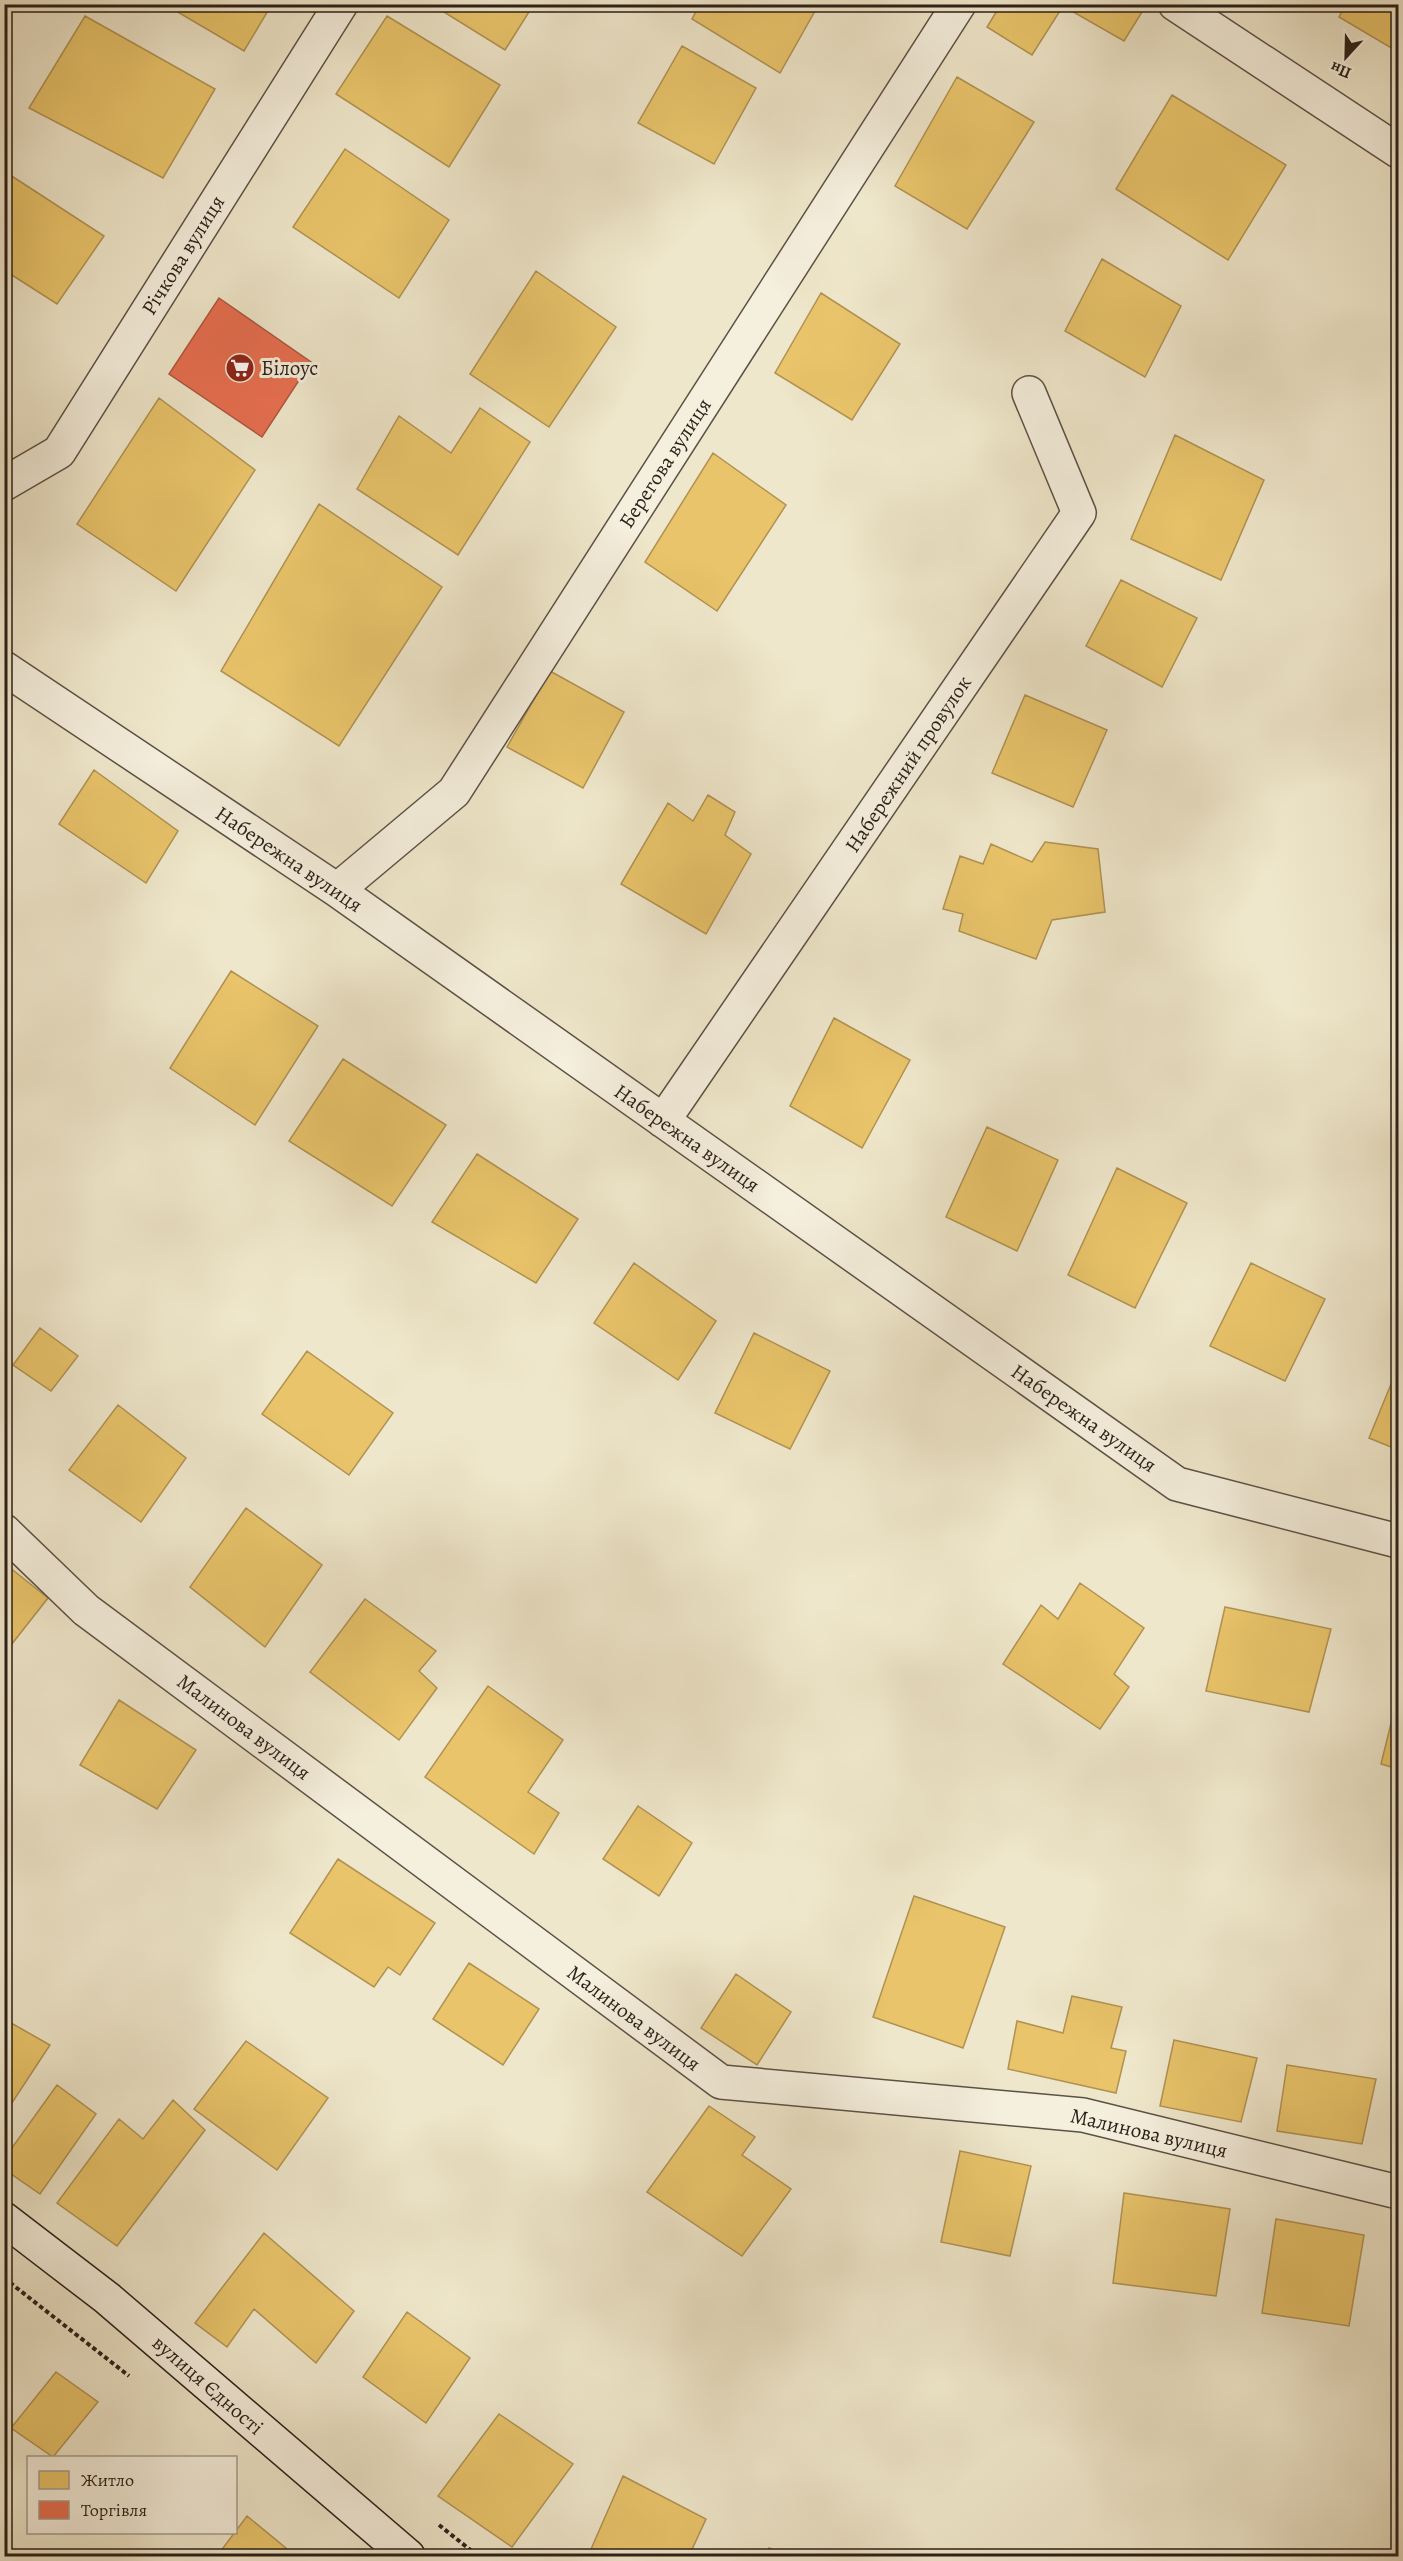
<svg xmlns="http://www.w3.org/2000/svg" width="1403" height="2561" viewBox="0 0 1403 2561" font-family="Alegreya,serif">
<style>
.homes{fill:#e9c46a;stroke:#b09252;stroke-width:1.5}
.shops{fill:#e76f51;stroke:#af5740;stroke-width:1.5}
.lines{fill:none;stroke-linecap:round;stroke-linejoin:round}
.street-casing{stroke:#5c5146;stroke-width:36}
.secondary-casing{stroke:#2b1f19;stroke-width:36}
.path{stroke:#2b1f19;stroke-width:4;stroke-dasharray:4.5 3;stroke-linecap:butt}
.street{stroke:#f5efdd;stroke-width:33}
.secondary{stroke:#f5efdd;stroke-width:33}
.labels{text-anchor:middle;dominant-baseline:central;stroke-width:6;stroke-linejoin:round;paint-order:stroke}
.street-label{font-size:21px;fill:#2b1f19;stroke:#f5efdd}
.poi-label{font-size:21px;fill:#2b1f19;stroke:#f5efdd;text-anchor:start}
</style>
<rect width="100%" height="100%" fill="#efe7cb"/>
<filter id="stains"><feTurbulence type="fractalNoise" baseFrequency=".00333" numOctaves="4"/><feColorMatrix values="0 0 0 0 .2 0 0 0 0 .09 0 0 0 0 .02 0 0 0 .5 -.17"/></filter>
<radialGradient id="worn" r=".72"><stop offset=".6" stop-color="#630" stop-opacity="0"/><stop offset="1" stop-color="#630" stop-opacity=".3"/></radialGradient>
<path class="homes" d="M164,4H272L244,51Z
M431,4H534L505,50Z
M700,4H819L780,73L692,19Z
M1001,4H1147L1124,41L1063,6L1032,55L987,27Z
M1346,4H1398V52L1339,17Z
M85,16L215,89L163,178L29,108Z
M387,16L500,85L449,167L336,94Z
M682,46L756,88L714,164L638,123Z
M957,77L1034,122L967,229L895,186Z
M1172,95L1286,165L1228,260L1116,189Z
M345,149L449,220L399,298L293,227Z
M4,171L104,236L57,304L4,270Z
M1102,259L1181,306L1145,377L1065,331Z
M536,271L616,327L549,427L470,374Z
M821,293L900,344L852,420L775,373Z
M159,398L255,470L176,591L77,524Z
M480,408L530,442L458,555L357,489L399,416L451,453Z
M1175,435L1264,480L1221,580L1131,539Z
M713,453L786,505L717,611L645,562Z
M319,504L442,587L339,746L221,671Z
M1121,580L1197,618L1162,687L1086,646Z
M550,671L624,712L583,788L507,747Z
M1025,695L1107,730L1073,807L992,773Z
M94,770L178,831L146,883L59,824Z
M708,795L735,812L725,835L751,854L706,934L621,884L668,803L693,821Z
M1045,842L1098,849L1105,912L1052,920L1036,959L959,931L963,914L943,909L960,856L983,864L991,844L1032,862Z
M231,971L318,1026L255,1125L170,1068Z
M834,1018L910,1060L862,1148L790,1106Z
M343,1059L446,1125L392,1206L289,1141Z
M987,1127L1058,1160L1017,1251L946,1217Z
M477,1154L578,1219L536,1283L432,1222Z
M1117,1168L1187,1203L1135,1308L1068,1275Z
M634,1263L716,1321L678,1380L594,1323Z
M1251,1263L1325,1299L1285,1381L1210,1346Z
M40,1328L78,1356L51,1391L13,1365Z
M754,1333L830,1371L790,1449L715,1413Z
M307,1351L393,1413L349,1475L262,1414Z
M1398,1367V1450L1369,1438Z
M118,1405L186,1458L141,1522L69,1470Z
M246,1508L322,1565L265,1647L190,1587Z
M4,1563L48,1598L4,1654Z
M1080,1583L1144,1628L1114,1674L1129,1687L1100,1729L1003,1664L1041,1605L1058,1619Z
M365,1599L436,1651L419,1671L437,1688L399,1740L310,1672Z
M1225,1607L1331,1629L1309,1712L1206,1691Z
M488,1686L563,1740L528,1792L559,1813L534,1854L425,1777Z
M1398,1695V1769L1381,1764Z
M119,1700L196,1750L157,1809L80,1765Z
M638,1806L692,1843L659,1896L603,1859Z
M338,1859L435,1923L400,1975L388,1967L374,1987L290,1933Z
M914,1896L1005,1927L963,2048L873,2017Z
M469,1963L539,2009L503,2065L433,2019Z
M736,1974L791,2012L757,2065L701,2028Z
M1072,1996L1122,2007L1111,2048L1126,2051L1116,2093L1008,2069L1017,2021L1063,2033Z
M4,2019L50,2045L4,2115Z
M1174,2040L1257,2058L1241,2122L1160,2106Z
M246,2041L328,2098L277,2170L194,2109Z
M1287,2065L1376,2079L1362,2144L1277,2131Z
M57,2085L96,2114L40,2194L4,2169V2159Z
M173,2100L205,2130L117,2246L57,2203L119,2119L143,2139Z
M709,2106L755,2137L742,2155L791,2189L742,2256L647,2192Z
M960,2151L1031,2166L1010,2256L941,2242Z
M1124,2193L1230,2209L1216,2296L1113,2283Z
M1276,2219L1364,2235L1349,2326L1262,2313Z
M264,2233L354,2311L316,2363L254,2309L227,2347L195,2323Z
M407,2312L470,2358L426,2423L363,2377Z
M56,2372L98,2402L53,2457L11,2428Z
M499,2414L573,2464L512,2547L438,2496Z
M623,2476L706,2519L689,2556H588Z
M247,2516L286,2548L280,2556H217Z
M769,2548L789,2556H766Z"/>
<path class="shops" d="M219,298L311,362L262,437L169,374Z"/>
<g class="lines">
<g class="street-casing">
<path id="street" d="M1175,4L1398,151
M4,484L59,452L341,4
M4,668L337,890L1177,1484L1398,1541
M337,890L454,792L959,4
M663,1121L1079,513L1029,393
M4,1531L86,1610L721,2082L1083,2115L1398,2192"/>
</g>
<g class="secondary-casing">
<path id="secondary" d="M4,2219L107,2298L408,2556"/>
</g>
<path class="path" d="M4,2278L129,2376
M439,2525L478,2556"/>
<use href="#street" class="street"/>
<use href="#secondary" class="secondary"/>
</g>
<defs>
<g id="supermarket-disc" transform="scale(1.5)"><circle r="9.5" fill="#8f2418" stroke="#f5efdd"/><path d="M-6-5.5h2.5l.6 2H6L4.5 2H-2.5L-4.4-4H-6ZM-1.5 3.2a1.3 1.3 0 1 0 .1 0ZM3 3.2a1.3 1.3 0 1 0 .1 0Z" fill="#fff"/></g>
</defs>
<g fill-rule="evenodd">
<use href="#supermarket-disc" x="240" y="368"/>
</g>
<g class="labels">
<g class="street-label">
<text transform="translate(183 255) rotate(-58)">Річкова вулиця</text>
<text transform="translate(665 463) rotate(-57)">Берегова вулиця</text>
<text transform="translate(908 764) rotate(-56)">Набережний провулок</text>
<text transform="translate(289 859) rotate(34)">Набережна вулиця</text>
<text transform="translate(687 1138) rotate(35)">Набережна вулиця</text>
<text transform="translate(1084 1418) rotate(35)">Набережна вулиця</text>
<text transform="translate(244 1727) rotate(37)">Малинова вулиця</text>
<text transform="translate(634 2018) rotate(37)">Малинова вулиця</text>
<text transform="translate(1149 2133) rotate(13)">Малинова вулиця</text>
<text transform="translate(208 2385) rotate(41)">вулиця Єдності</text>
</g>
<g class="poi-label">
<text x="261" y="368">Білоус</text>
</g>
</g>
<rect width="1403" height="2561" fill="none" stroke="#efe7cb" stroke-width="24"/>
<rect x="6" y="6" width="1391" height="2549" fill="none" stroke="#2b1f19" stroke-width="3"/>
<rect x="12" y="12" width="1379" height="2537" fill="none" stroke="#2b1f19" stroke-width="1.5"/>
<rect x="27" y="2456" width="210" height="78" fill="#f5efdd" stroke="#a49c8f" stroke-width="1.5"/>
<rect x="39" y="2471" width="30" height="18" fill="#e9c46a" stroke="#a49c8f" stroke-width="1.5"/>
<text x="81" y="2486" font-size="18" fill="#2b1f19">Житло</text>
<rect x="39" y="2501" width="30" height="18" fill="#e76f51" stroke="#a49c8f" stroke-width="1.5"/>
<text x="81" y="2516" font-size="18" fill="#2b1f19">Торгівля</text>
<g transform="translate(1346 57) rotate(202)" stroke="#f5efdd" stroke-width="4.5" paint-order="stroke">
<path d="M0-4.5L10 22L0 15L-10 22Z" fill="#2b1f19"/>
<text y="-9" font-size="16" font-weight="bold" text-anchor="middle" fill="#2b1f19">Пн</text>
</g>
<rect width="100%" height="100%" filter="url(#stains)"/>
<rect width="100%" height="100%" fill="url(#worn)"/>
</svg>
